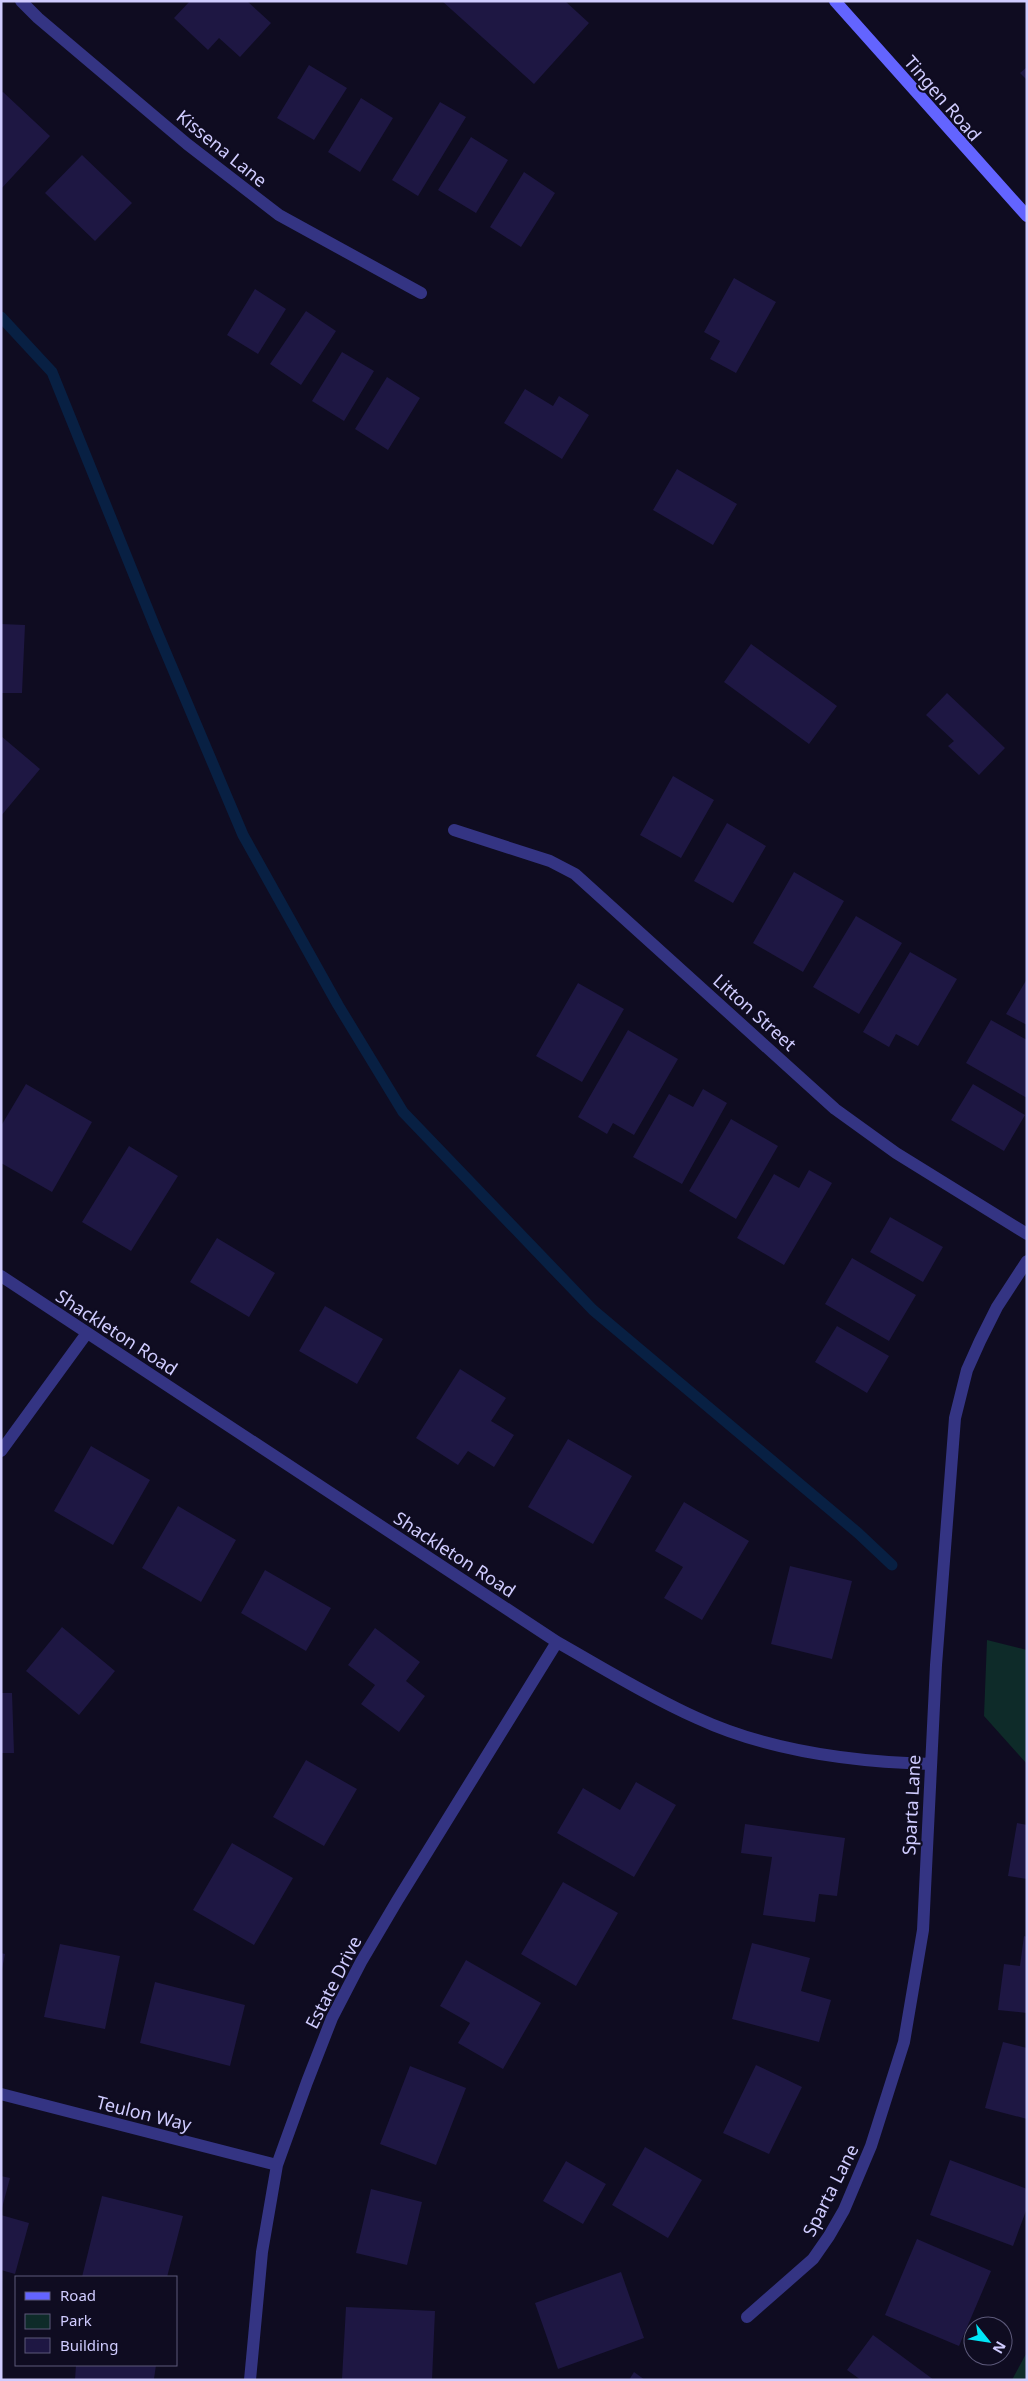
<svg xmlns="http://www.w3.org/2000/svg" width="1028" height="2381" viewBox="0 0 1028 2381" font-family="'Noto Sans',sans-serif">
<style>
.green{fill:#0e2b29}
.lines{fill:none;stroke-linecap:round;stroke-linejoin:round}
.stream{stroke:#082043;stroke-width:11}
.building{fill:#1e1743}
.street{stroke:#343483;stroke-width:12}
.secondary{stroke:#6364ff;stroke-width:12}
.labels{text-anchor:middle;dominant-baseline:central;stroke-width:4.5;stroke-linejoin:round;paint-order:stroke}
.street-label{font-size:18px;fill:#d0ccff;stroke:#0f0c21}
</style>
<rect width="100%" height="100%" fill="#0f0c21"/>
<path class="green" d="M987,1640L1027,1650V1764L984,1716Z
M1027,2352V2380H1012Z"/>
<g class="lines">
<path class="stream" d="M1,317L52,372L155,627L243,835L338,1005L403,1112L593,1310L858,1533L892,1565"/>
</g>
<path class="building" d="M190,1H247L271,23L240,57L219,38L208,50L174,18Z
M442,1H565L589,23L534,84Z
M309,65L347,88L314,140L277,118Z
M1027,67V80L1020,73Z
M3,92L50,136L1,189V93Z
M361,98L393,118L360,172L328,152Z
M440,102L466,117L418,196L392,180Z
M471,137L508,160L476,213L438,190Z
M82,155L132,203L95,241L45,193Z
M524,172L555,193L521,247L490,227Z
M734,278L776,302L736,373L710,359L720,341L704,332Z
M255,289L286,309L258,354L227,335Z
M306,311L336,331L301,385L270,364Z
M342,352L374,371L344,421L312,401Z
M387,377L420,398L388,450L355,429Z
M525,389L553,406L559,396L589,415L562,459L504,423Z
M677,469L737,504L713,545L653,510Z
M1,624L25,625L22,693H1Z
M751,644L837,706L809,744L724,682Z
M947,693L1005,748L979,775L948,746L954,741L926,715Z
M1,736L40,769L1,816Z
M673,776L714,800L681,858L640,835Z
M727,823L766,846L733,903L694,881Z
M794,872L844,901L803,972L753,943Z
M856,916L902,943L859,1014L813,987Z
M910,952L957,979L918,1046L896,1034L889,1047L863,1032Z
M1027,979V1025L1006,1014Z
M578,983L624,1009L582,1082L536,1056Z
M991,1020L1027,1040V1098L966,1063Z
M628,1030L678,1059L634,1135L613,1123L607,1134L578,1117Z
M26,1084L92,1122L52,1192L1,1163V1126Z
M973,1084L1025,1115L1004,1151L951,1120Z
M703,1089L727,1103L682,1184L633,1157L669,1094L693,1107Z
M731,1119L778,1146L736,1219L689,1191Z
M129,1146L178,1176L131,1251L82,1222Z
M809,1170L832,1183L784,1265L737,1238L774,1174L799,1188Z
M890,1217L943,1247L923,1282L870,1252Z
M217,1238L275,1273L249,1317L190,1282Z
M852,1258L916,1295L889,1341L825,1304Z
M325,1306L383,1339L357,1384L299,1351Z
M837,1326L889,1356L867,1393L815,1362Z
M460,1369L506,1398L491,1421L514,1435L494,1467L468,1451L458,1465L416,1438Z
M568,1439L632,1476L593,1544L528,1507Z
M91,1446L150,1480L113,1545L54,1511Z
M684,1502L749,1541L702,1620L664,1598L683,1567L655,1551Z
M178,1506L236,1540L201,1602L142,1568Z
M790,1566L852,1581L832,1659L771,1644Z
M265,1570L331,1608L306,1651L241,1613Z
M62,1627L115,1671L79,1715L26,1671Z
M375,1628L420,1662L406,1681L425,1696L399,1732L361,1704L375,1685L348,1665Z
M1,1693H12L14,1753H1Z
M306,1760L357,1789L324,1846L273,1817Z
M636,1782L676,1805L634,1877L557,1833L583,1788L620,1810Z
M1017,1823L1027,1825V1879L1008,1876Z
M745,1824L845,1838L837,1896L819,1894L815,1922L763,1915L772,1857L741,1853Z
M232,1843L293,1878L254,1945L193,1910Z
M563,1882L618,1913L576,1986L521,1954Z
M1024,1936L1027,1937V2013L998,2010L1004,1964L1020,1966Z
M752,1943L810,1958L801,1991L831,2000L819,2042L732,2019Z
M60,1944L120,1956L105,2029L44,2017Z
M1,1953L5,1954L2,1969H1Z
M466,1960L541,2003L503,2069L458,2043L470,2023L440,2006Z
M155,1982L245,2005L230,2066L140,2043Z
M1003,2042L1027,2048V2119L985,2108Z
M756,2065L802,2087L769,2154L723,2133Z
M410,2066L466,2088L436,2165L380,2144Z
M645,2147L702,2180L668,2238L612,2205Z
M950,2160L1027,2189V2208L1013,2246L930,2215Z
M566,2161L606,2184L583,2224L543,2201Z
M1,2176L10,2178L2,2208H1Z
M371,2189L422,2202L407,2265L356,2253Z
M102,2196L183,2216L167,2277H82Z
M1,2215L29,2223L15,2274L1,2270Z
M917,2239L991,2271L959,2346L885,2315Z
M621,2272L644,2338L558,2369L535,2303Z
M346,2307L435,2311L432,2380L342,2379Z
M873,2335L934,2380H861L847,2370Z
M76,2365H156L154,2379L75,2380Z
M634,2372L645,2380H629Z"/>
<g class="lines">
<path class="street" d="M21,1L38,18L187,144L279,215L421,293
M454,830L550,861L575,874L835,1109L896,1153L1027,1234
M1,1276L557,1642C603,1668 648,1696 697,1718C768,1751 853,1762 931,1764
M1,1451L87,1333
M1,2094L277,2165
M747,2317L813,2259L829,2236L844,2210L871,2146L904,2042L923,1930L936,1665L955,1418L967,1370L980,1341L997,1307L1027,1261
M250,2380L262,2252L277,2165L307,2082L332,2018L361,1962L397,1901L557,1642"/>
<path class="secondary" d="M835,1L1027,216"/>
</g>
<g class="labels">
<g class="street-label">
<text transform="translate(943 98) rotate(49)">Tingen Road</text>
<text transform="translate(222 148) rotate(39)">Kissena Lane</text>
<text transform="translate(755 1012) rotate(42)">Litton Street</text>
<text transform="translate(117 1332) rotate(33)">Shackleton Road</text>
<text transform="translate(455 1554) rotate(33)">Shackleton Road</text>
<text transform="translate(911 1805) rotate(-87)">Sparta Lane</text>
<text transform="translate(333 1982) rotate(-63)">Estate Drive</text>
<text transform="translate(144 2113) rotate(14)">Teulon Way</text>
<text transform="translate(830 2190) rotate(-63)">Sparta Lane</text>
</g>
</g>
<rect width="1028" height="2381" fill="none" stroke="#d0ccff" stroke-width="5"/>
<rect x="15" y="2276" width="162" height="90" fill="#0f0c21" stroke="#5c597a"/>
<rect x="25" y="2292" width="25" height="8" fill="#6364ff" stroke="#5c597a"/>
<text x="60" y="2301" font-size="15" fill="#d0ccff">Road</text>
<rect x="25" y="2314" width="25" height="15" fill="#0e2b29" stroke="#5c597a"/>
<text x="60" y="2326" font-size="15" fill="#d0ccff">Park</text>
<rect x="25" y="2338" width="25" height="15" fill="#1e1743" stroke="#5c597a"/>
<text x="60" y="2351" font-size="15" fill="#d0ccff">Building</text>
<g transform="translate(988 2341) rotate(120)"><circle r="24" fill="#0f0c21" stroke="#5c597a"/>
<path d="M0-4L9 19L0 12L-9 19Z" fill="#00e6f7"/>
<text y="-8" font-size="14" font-weight="bold" text-anchor="middle" fill="#d0ccff">N</text>
</g>
</svg>
